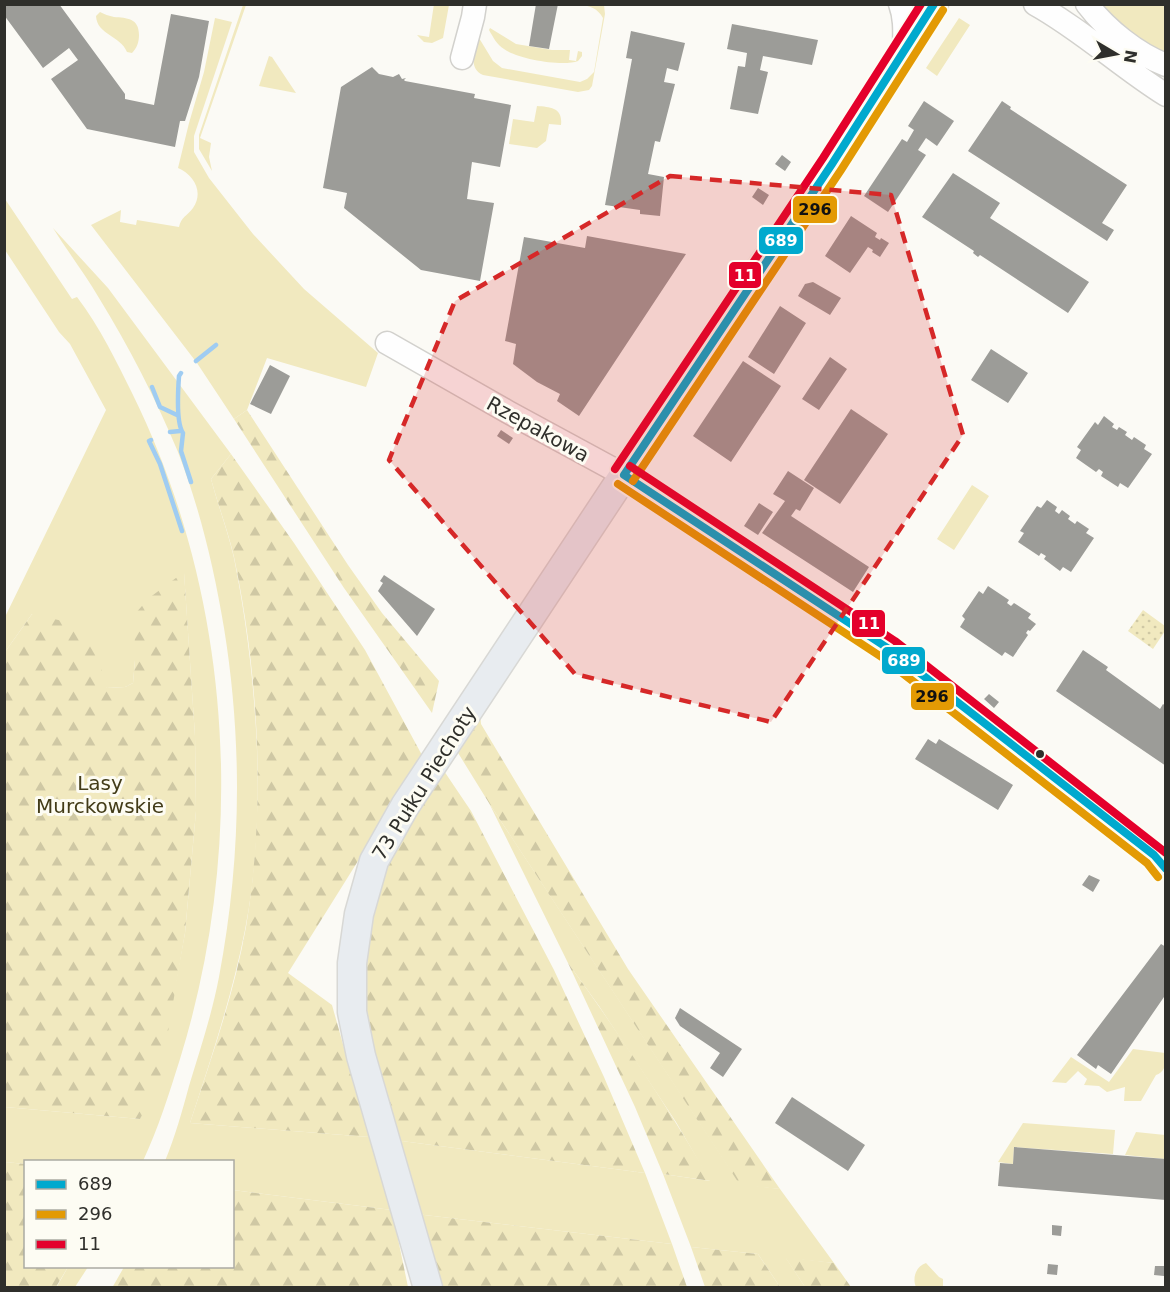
<svg xmlns="http://www.w3.org/2000/svg" width="1170" height="1292" viewBox="0 0 1170 1292" font-family="'DejaVu Sans',sans-serif">
<style>
.grass{fill:#f1e9bf}
.forest{fill:url(#forest-firs)}
.park{fill:url(#park-dots)}
.lines{fill:none;stroke-linecap:round;stroke-linejoin:round}
.stream{stroke:#9fccf2;stroke-width:4.5}
.building{fill:#9c9c98}
.minor-casing{stroke:#d2d1cd;stroke-width:25}
.major-casing{stroke:#d8d8d5;stroke-width:31}
.minor{stroke:#fefefe;stroke-width:22}
.major{stroke:#e8ecf0;stroke-width:28}
.bus-1-casing{stroke:#fdfcf3;stroke-width:12}
.bus-2-casing{stroke:#fdfcf3;stroke-width:12}
.bus-3-casing{stroke:#fdfcf3;stroke-width:12}
.bus-1{stroke:#00a9ce;stroke-width:8}
.bus-2{stroke:#e39a04;stroke-width:8}
.bus-3{stroke:#e4002b;stroke-width:8}
.marked{fill:#d62828;fill-opacity:0.2;stroke:#d62828;stroke-width:4.5;stroke-dasharray:12 8;stroke-linejoin:round}
.bus-dot{fill:#2f2f2b;stroke:#fdfcf3;stroke-width:2}
.labels{text-anchor:middle;dominant-baseline:central;stroke-width:6;stroke-linejoin:round;paint-order:stroke}
.street-label{font-size:20px;fill:#2f2f2b;stroke:#fdfcf3}
.park-label{font-size:20px;fill:#433c18;stroke:#fdfcf3}
.line-badge{stroke:#fdfcf3;stroke-width:2}
.badge-label{font-size:16px;text-anchor:middle;font-weight:bold;fill:#fff}
.pale-badge-label{font-size:16px;text-anchor:middle;font-weight:bold;fill:#111}
</style>
<defs>
<pattern id="forest-firs" width="22" height="20" patternUnits="userSpaceOnUse" patternTransform="scale(1.5)"><rect width="22" height="20" fill="#f1e9bf"/><path d="M5 1l3.5 6h-7zM16 11l3.5 6h-7z" fill="#cfc8a4"/></pattern>
<pattern id="park-dots" width="8" height="8" patternUnits="userSpaceOnUse" patternTransform="scale(1.5)"><rect width="8" height="8" fill="#f1e9bf"/><path d="M2 2h.1M6 6h.1" fill="none" stroke="#cfc8a4" stroke-width="1.8" stroke-linecap="round"/></pattern>
</defs>
<rect width="100%" height="100%" fill="#fbfaf5"/>
<path class="grass" d="M434,4L449,5L443,38L432,43L424,42L417,35L429,37Z
M243,5H246L200,138L211,143L209,157L212,171L199,149V135Z
M580,5H604L605,14L592,86L589,90L578,92L483,75C468,68 475,53 477,39L479,38L493,61L502,68L580,82L587,79L594,72L603,18C597,8 591,6 580,5Z
M1096,5H1165V56L1160,55Z
M100,12C104,14 109,16 114,17C127,18 139,18 139,35C139,42 137,48 132,53L127,52C120,35 97,35 96,16Z
M215,18L232,22L194,136V152L209,178L253,234L304,289L378,353L366,387L267,358L247,410L234,419L197,363L91,225L121,210L120,222L136,225L137,220L179,227C181,217 187,216 193,208C204,192 194,175 178,168L189,123L204,72Z
M959,18L970,25L937,76L926,68Z
M490,28L516,44L552,50H570L569,60L576,61L578,51L582,52V56L578,61C563,67 517,59 504,49C497,45 493,37 489,30Z
M269,56L272,57L296,93L259,86Z
M537,106C551,107 563,108 561,125L549,124L546,141L537,148L509,144L513,119L534,122Z
M5,199L72,299L77,297C100,327 116,361 133,395C233,599 247,843 180,1059C169,1094 158,1129 143,1161L26,1162L25,1164L5,1162V1107L140,1119L173,998L185,933L196,811L195,736L184,573L135,660L133,683L125,687L107,688L32,614L5,652L4,619L106,410L70,344L59,332L5,250Z
M53,228L108,288L231,454L211,479C218,505 228,532 234,558C257,673 268,815 245,930C232,996 211,1059 190,1123L369,1137L392,1210L233,1190L232,1162L165,1161C175,1137 182,1112 189,1086C200,1050 212,1014 219,977C241,861 243,745 224,628C214,568 200,509 178,452C156,399 129,347 99,298C85,274 68,252 53,228Z
M972,485L989,496L954,550L937,539Z
M489,803L740,1184L780,1189L834,1263L786,1258L805,1287H780L758,1254L691,1247L663,1174L710,1181L676,1122L599,1006L568,963Z
M1133,1049L1165,1053C1166,1062 1166,1072 1156,1075L1141,1101H1124L1125,1087L1107,1092L1099,1086L1084,1085L1087,1079L1078,1071L1066,1083L1052,1082L1071,1057L1109,1082Z
M1023,1123L1115,1130L1113,1154L1014,1147L1013,1164L998,1162Z
M1136,1132L1165,1135V1159L1125,1155Z
M394,1140L645,1173L672,1244L416,1214Z
M926,1263L939,1277L943,1279V1287H916C912,1278 916,1266 926,1263Z
M68,1267H88L75,1287L56,1288Z"/>
<path class="forest" d="M247,410L348,565L382,613L439,681L432,713L344,588L234,419Z
M231,454L294,543L365,650L423,757L288,973L332,1005L369,1137L190,1123C211,1059 234,994 246,927C266,807 259,676 234,557C228,531 218,505 211,479Z
M184,572L195,736L196,811L185,933L160,1079L140,1119L5,1107V652L32,614L89,627L107,688L125,687L133,683L135,660L134,615L149,598Z
M480,712L481,724L628,969L780,1189L740,1185L489,803L455,748Z
M442,768L471,811L554,970L604,1077L645,1173L394,1140L369,1035L366,1009L367,951L372,918L388,861Z
M568,963C619,1033 667,1106 711,1181L663,1174L635,1107Z
M5,1162L25,1164L26,1266L68,1267L56,1287H5Z
M233,1190L392,1210L408,1287L112,1288L124,1267L232,1266Z
M416,1214L672,1244L687,1287H438Z
M691,1247L758,1254L780,1287H705Z
M785,1257L834,1263L851,1287H805Z"/>
<path class="park" d="M1143,610L1165,626V631L1153,649L1128,631Z"/>
<g class="lines">
<path class="stream" d="M196,361L216,345
M181,373L179,376C178,390 176,423 183,433L181,451L191,482
M152,387L160,407L177,415
M170,432L180,431
M151,440L149,441L160,464L182,531"/>
</g>
<path class="building" d="M4,4H59L125,94V99L154,105L171,14L209,21L199,77L185,121H180L175,147L87,129L51,79L78,60L69,48L43,68L4,15Z
M536,4H558L549,49L529,46Z
M732,24L818,40L812,65L763,56L760,70L768,72L758,114L730,109L738,66L745,67L747,53L727,49Z
M631,31L685,43L678,71L667,68L664,82L675,84L660,142L655,141L648,174L664,177L660,216L640,214V210L605,205L632,59L626,58Z
M372,67L379,74L393,77L399,74L402,79L406,78L404,80L405,81L475,94L474,98L511,105L500,167L472,162L467,199L494,203L480,281L421,270L344,208L347,193L323,188L341,87Z
M924,101L954,121L937,146L926,138L918,150L926,155L888,212L864,196L902,139L907,142L914,130L908,126Z
M1002,101L1011,107L1010,109L1127,185L1102,223L1114,230L1107,241L968,151Z
M782,155L791,162L785,171L775,164Z
M953,173L1000,203L990,218L1089,282L1068,313L980,255L978,257L973,253L974,251L922,217Z
M758,188L769,195L763,205L752,197Z
M851,216L877,233L875,237L880,240L881,238L889,243L880,257L872,252L873,250L868,247L850,273L825,256Z
M587,236L686,254L579,416L557,401L560,394L537,382L513,364L516,344L505,341L524,237L585,248Z
M813,282L841,298L830,315L798,296L805,284Z
M780,306L806,323L774,374L748,357Z
M991,349L1028,373L1008,403L971,380Z
M830,357L847,369L819,410L802,399Z
M743,361L781,386L731,462L693,436Z
M270,365L290,376L271,414L250,404Z
M851,409L888,434L840,504L804,480Z
M1104,416L1114,424L1112,427L1117,430L1119,427L1127,432L1125,435L1132,440L1134,437L1146,445L1144,449L1152,454L1128,488L1120,483L1118,487L1101,476L1103,472L1099,469L1096,472L1076,458L1081,450L1077,447L1095,422L1098,425Z
M501,430L513,438L509,444L497,436Z
M788,471L814,488L800,511L796,509L791,516L869,567L853,592L762,533L785,501L773,494Z
M1047,500L1057,507L1055,511L1059,514L1062,510L1070,516L1068,519L1075,524L1077,521L1089,529L1086,533L1094,538L1071,572L1063,567L1060,571L1044,559L1046,556L1041,553L1039,556L1018,542L1024,533L1020,531L1037,506L1041,508Z
M759,503L773,512L758,535L744,526Z
M384,575L435,609L417,636L378,591L383,583L380,581Z
M988,586L1009,600L1007,603L1011,606L1014,603L1031,614L1028,618L1036,624L1030,631L1028,630L1026,633L1028,635L1013,657L1005,652L1002,656L960,627L965,619L962,616L979,591L983,594Z
M1083,650L1108,667L1106,670L1160,709L1163,704L1166,706V766L1056,691Z
M989,694L999,702L994,708L984,699Z
M928,739L936,744L939,739L1013,785L998,810L915,759Z
M1089,875L1100,880L1093,892L1082,885Z
M1161,944L1166,947V998L1164,997L1111,1074L1098,1065L1096,1069L1077,1055Z
M680,1008L742,1049L723,1077L710,1068L720,1053L680,1026L675,1018Z
M792,1097L865,1145L848,1171L775,1123Z
M1014,1147L1166,1159V1200L998,1186L1000,1163L1013,1164Z
M1052,1225L1062,1226L1061,1236L1052,1235Z
M1048,1264L1058,1265L1057,1275L1047,1274Z
M1155,1266H1165L1164,1276L1154,1275Z"/>
<g class="lines">
<g class="minor-casing">
<path id="minor" d="M900,4C906,20 904,36 904,53
M1035,4C1082,30 1121,67 1166,95
M1087,4C1106,29 1137,54 1166,65
M462,58L473,17L475,4
M387,343L508,412L624,475L876,640L1166,863"/>
</g>
<g class="major-casing">
<path id="major" d="M428,1288L361,1056L352,1012V963L359,914L374,861L405,806L767,259L832,164L934,4"/>
</g>
<use href="#minor" class="minor"/>
<use href="#major" class="major"/>
<g class="bus-1-casing">
<path id="bus-1" d="M624,475L889,649L1154,855L1166,869
M624,475L832,164L934,4"/>
</g>
<g class="bus-2-casing">
<path id="bus-2" d="M633,481L841,170L943,10
M618,484L883,658L1147,863L1158,877"/>
</g>
<g class="bus-3-casing">
<path id="bus-3" d="M630,466L895,641L1166,853
M615,469L823,158L921,4"/>
</g>
<use href="#bus-1" class="bus-1"/>
<use href="#bus-2" class="bus-2"/>
<use href="#bus-3" class="bus-3"/>
</g>
<path class="marked" d="M670,176L891,195L963,435L771,722L575,674L389,460L455,301Z"/>
<circle class="bus-dot" cx="1040" cy="754" r="5"/>
<g class="labels">
<g class="street-label">
<text transform="translate(538 429) rotate(29)">Rzepakowa</text>
<text transform="translate(424 783) rotate(-58)">73 Pułku Piechoty</text>
</g>
<g class="park-label">
<text x="100" y="783">Lasy<tspan x="100" dy="23">Murckowskie</tspan></text>
</g>
</g>
<g class="line-badge">
<rect x="792" y="195" width="46" height="29" rx="6" fill="#e39a04"/>
<rect x="758" y="226" width="46" height="29" rx="6" fill="#00a9ce"/>
<rect x="728" y="261" width="34" height="28" rx="6" fill="#e4002b"/>
<rect x="851" y="609" width="35" height="29" rx="6" fill="#e4002b"/>
<rect x="881" y="646" width="45" height="29" rx="6" fill="#00a9ce"/>
<rect x="910" y="682" width="45" height="29" rx="6" fill="#e39a04"/>
</g>
<g class="badge-label">
<text x="781" y="246">689</text>
<text x="745" y="281">11</text>
<text x="869" y="629">11</text>
<text x="904" y="666">689</text>
</g>
<g class="pale-badge-label">
<text x="815" y="215">296</text>
<text x="932" y="702">296</text>
</g>
<rect width="1170" height="1292" fill="none" stroke="#2f2f2b" stroke-width="12"/>
<rect x="24" y="1160" width="210" height="108" fill="#fdfcf3" stroke="#abaaa3" stroke-width="1.5"/>
<rect x="36" y="1180" width="30" height="9" fill="#00a9ce" stroke="#abaaa3" stroke-width="1.5"/>
<text x="78" y="1190" font-size="18" fill="#2f2f2b">689</text>
<rect x="36" y="1210" width="30" height="9" fill="#e39a04" stroke="#abaaa3" stroke-width="1.5"/>
<text x="78" y="1220" font-size="18" fill="#2f2f2b">296</text>
<rect x="36" y="1240" width="30" height="9" fill="#e4002b" stroke="#abaaa3" stroke-width="1.5"/>
<text x="78" y="1250" font-size="18" fill="#2f2f2b">11</text>
<g transform="translate(1116 54) rotate(100)" stroke="#fdfcf3" stroke-width="4.5" paint-order="stroke">
<path d="M0-4.5L10 22L0 15L-10 22Z" fill="#2f2f2b"/>
<text y="-9" font-size="16" font-weight="bold" text-anchor="middle" fill="#2f2f2b">N</text>
</g>
</svg>
